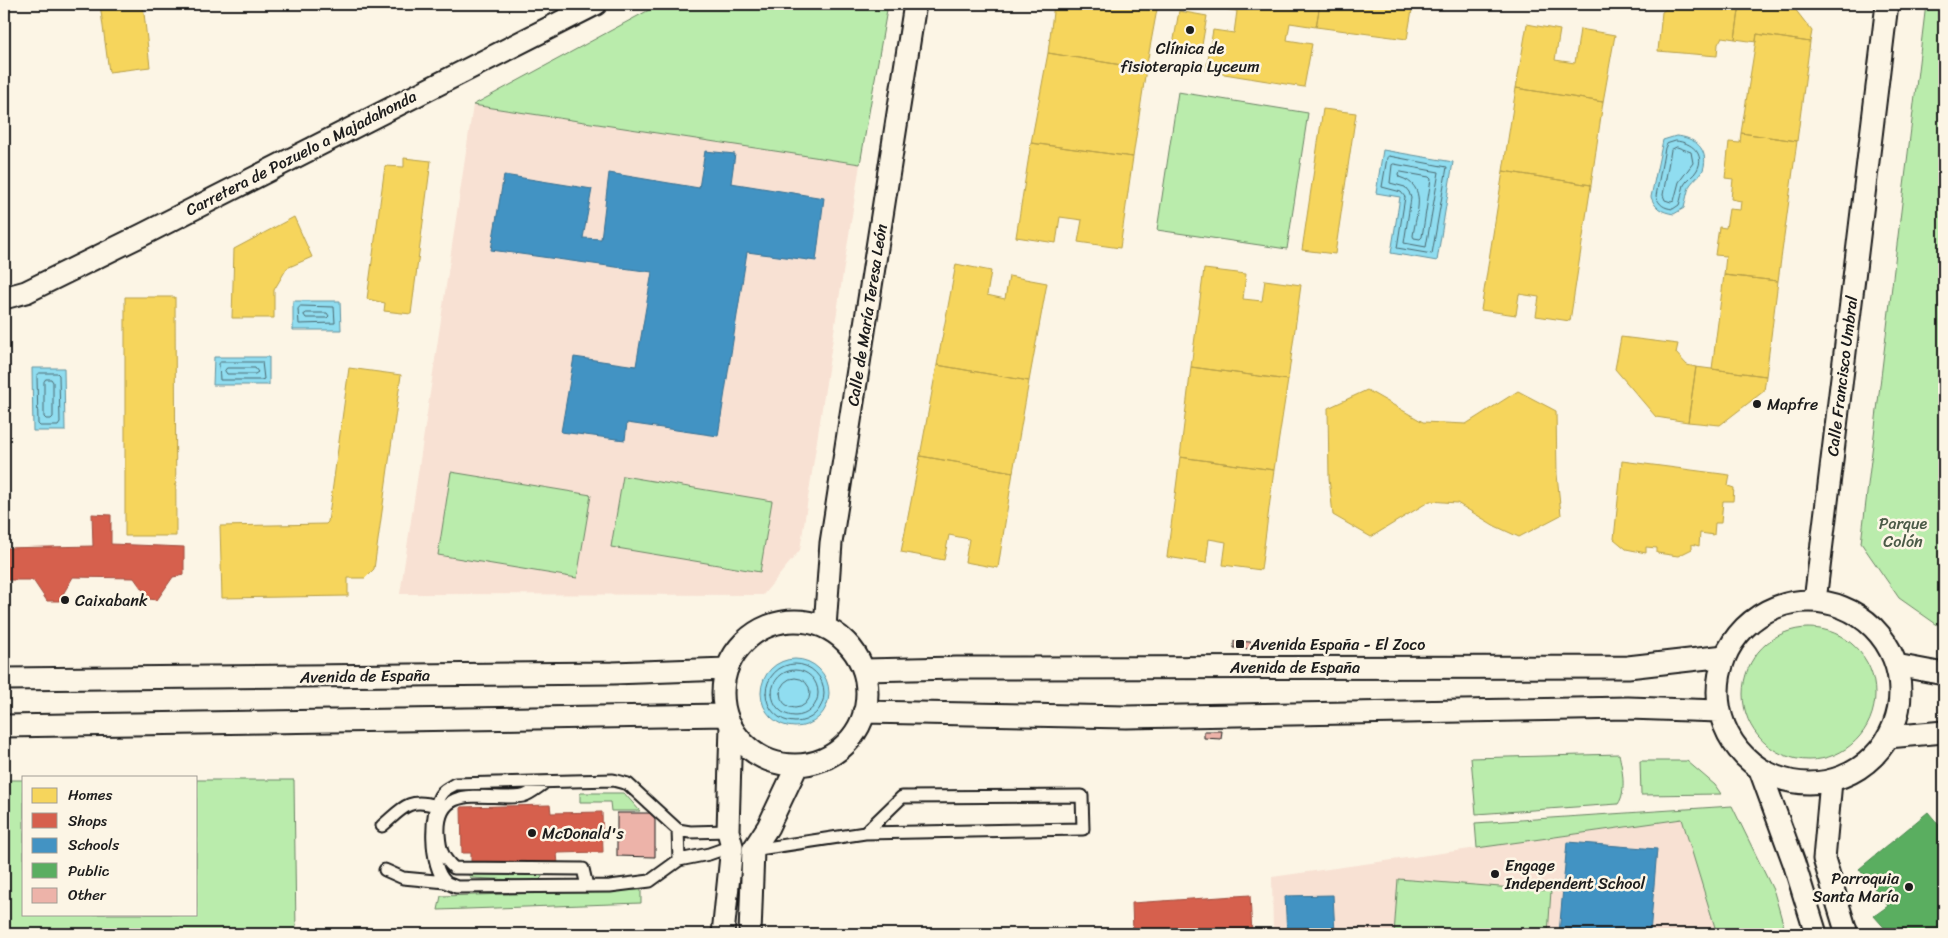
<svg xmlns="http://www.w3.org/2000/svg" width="1948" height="938" viewBox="0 0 1948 938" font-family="Sriracha,sans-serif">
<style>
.built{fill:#f8e1d3}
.green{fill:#baecac;stroke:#6b8464}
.water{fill:#90ddf0;stroke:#62909b}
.homes{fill:#f6d55c;stroke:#b59e49}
.shops{fill:#d6604d;stroke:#9e4c3e}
.schools{fill:#4393c3;stroke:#376f91}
.public{fill:#5aae61;stroke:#47824c}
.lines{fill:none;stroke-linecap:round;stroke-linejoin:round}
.shore{stroke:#4a6971;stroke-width:1}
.building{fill:#edb3a9;stroke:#1c1c1c}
.service-casing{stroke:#1c1c1c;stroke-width:15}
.minor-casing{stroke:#1c1c1c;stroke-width:25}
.service{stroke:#fcf5e5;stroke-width:11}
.minor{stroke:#fcf5e5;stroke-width:21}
.poi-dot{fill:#1c1c1c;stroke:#fcf5e5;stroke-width:2}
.labels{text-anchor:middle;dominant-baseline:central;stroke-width:5;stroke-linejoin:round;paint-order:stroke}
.poi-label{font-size:16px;fill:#1c1c1c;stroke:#fcf5e5;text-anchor:start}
.street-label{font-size:16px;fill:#1c1c1c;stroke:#fcf5e5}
.park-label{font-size:16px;fill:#4b5a47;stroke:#fcf5e5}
</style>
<rect width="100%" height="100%" fill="#fcf5e5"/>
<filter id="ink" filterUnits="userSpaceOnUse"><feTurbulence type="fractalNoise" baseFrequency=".02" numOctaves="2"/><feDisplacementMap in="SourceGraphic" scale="10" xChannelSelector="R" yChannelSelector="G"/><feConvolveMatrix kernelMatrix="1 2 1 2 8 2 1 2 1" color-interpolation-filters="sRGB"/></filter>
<g filter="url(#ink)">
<path class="built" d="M473,105L860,164L800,550L763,595L400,594Z
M1682,819L1717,934H1273L1272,877Z"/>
<path class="green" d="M660,4H888L860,164L473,105Z
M1926,4H1944V627L1936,624L1899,598L1861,543Z
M1178,92L1308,113L1287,249L1157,230Z
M451,472L591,495L577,578L438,555Z
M623,476L772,501L760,572L611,547Z
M1743 694a66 66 0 1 1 132 0a66 66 0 1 1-132 0Z
M1619,754C1622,768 1627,792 1618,804L1476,814L1471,758Z
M1640,761H1687L1715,785L1721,794L1641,795Z
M4,780H24V914H196V780H294L296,934H4Z
M580,793H624L640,811H611L610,802H580Z
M1732,806L1774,892L1786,934H1717L1682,819L1477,848L1475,823Z
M469,872L541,873L542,877L538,881L471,878L468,874Z
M1398,879L1551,891L1548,934H1394Z
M641,890V903L438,910L441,896Z"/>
<path class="water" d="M1676,136C1694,137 1710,149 1703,170C1700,176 1694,179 1690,185C1687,192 1686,200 1684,208L1674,214C1661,212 1655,208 1651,197L1663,140Z
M1383,150L1453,162L1437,261L1391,253L1400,197L1376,193Z
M293,301H340L341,330H293Z
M214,357H269V385H213Z
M32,368H64L65,431H33Z
M761 693a34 34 0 1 1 68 0a34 34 0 1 1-68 0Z"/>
<path class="homes" d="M100,4H143L150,67L109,72Z
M1054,4H1158L1146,69L1048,53Z
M1217,4H1320L1316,27L1290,23L1287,40L1312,44L1304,87L1206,71L1213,30L1234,33L1237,11L1216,8Z
M1320,4H1413L1407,39L1316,27Z
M1672,4H1740L1735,39L1722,37L1718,44L1717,56L1658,51L1662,12Z
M1740,4H1791L1812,31L1810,42L1757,34L1756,42L1735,39Z
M1179,11L1207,16L1201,51L1173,45Z
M1527,24L1560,30L1555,60L1575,63L1580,29L1615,35L1603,102L1516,88Z
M1757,34L1810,42L1797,141L1741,133Z
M1048,53L1146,69L1133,157L1031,143Z
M1516,88L1603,102L1591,185L1503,171Z
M1323,109L1356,113L1335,254L1302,250Z
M1741,133L1797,141L1778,281L1724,275L1726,256L1715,255L1719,227L1726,228L1729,209L1740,210L1741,201L1731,199L1733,179L1725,178L1729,142L1740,143Z
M1031,143L1133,157L1120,248L1078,242L1082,220L1060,217L1056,243L1016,237Z
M404,158L431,161L411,314L384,311L385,303L367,299L385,166L404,167Z
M1503,171L1591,185L1570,321L1536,316L1539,297L1519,294L1516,315L1481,310Z
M294,217L312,257L287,268L274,290V318H232L234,249Z
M956,264L991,271L987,295L1005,299L1009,276L1047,283L1029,381L937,365Z
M1204,269L1246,274L1243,299L1262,301L1265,280L1301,285L1288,380L1191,367Z
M1724,275L1778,281L1766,376L1712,369Z
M125,297H175L176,536H125Z
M1621,337L1678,344L1676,353L1687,365L1696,367L1688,422L1656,417L1615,369Z
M937,365L1029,381L1013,472L920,456Z
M1191,367L1288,380L1274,470L1180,457Z
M1696,367L1766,376L1764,391L1720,425L1688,422Z
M349,368L401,375L374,569L365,578H348V596L222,598L220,526L326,524L328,522Z
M1367,390L1423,422L1466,424L1518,391L1556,411L1557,474L1561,515L1519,537L1495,526L1457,503L1430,501L1371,537L1333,515L1329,478L1328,408Z
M920,456L1013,472L998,568L965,562L969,539L949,535L944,560L901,552Z
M1180,457L1274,470L1261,570L1223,565L1226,542L1209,539L1206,563L1167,557Z
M1622,461L1730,475L1728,486L1734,488L1733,501H1723L1721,523H1715L1714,535L1700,533L1699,546L1692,544V549L1678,556L1657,553V548L1646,547V553L1626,549L1614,539Z"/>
<path class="shops" d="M92,514L111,515V544L184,547V575L173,577L157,600L149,599L134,578L73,577L59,601H47L33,580H4V548L93,546Z
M550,805L551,813L602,812L603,852L557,853L558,864L471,866V853H462L461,807Z
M1250,895L1252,934H1133L1132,903Z"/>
<path class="schools" d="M705,151L735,154L731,183L824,198L816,261L747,252L718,436L627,423L625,440L561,432L574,357L636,366L652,272L491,250L504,175L592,189L583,238L601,239L609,173L699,188Z
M1567,842L1657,849L1650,934H1559Z
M1333,895L1335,934H1287L1285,896Z"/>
<path class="public" d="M1928,812L1944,831V934H1888L1889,933L1874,916L1888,906L1859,869Z"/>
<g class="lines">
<path class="shore" d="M1676,141C1691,142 1706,154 1697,170C1694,176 1687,179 1684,185C1682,192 1681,199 1679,205L1673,209C1664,208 1659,205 1656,196L1665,148L1667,144Z
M1677,147L1691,152L1693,163L1679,182L1674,201L1671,202L1665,200L1663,195L1671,150Z
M1389,156L1447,167L1432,254L1397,248L1405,197L1401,192L1382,187L1387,158Z
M1394,164L1439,172L1426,247L1404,243L1411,198L1409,192L1405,187L1390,183L1392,165Z
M1401,172L1429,177L1431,179L1422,237L1420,239L1414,238L1413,236C1416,212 1429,186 1399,177L1398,174Z
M301,306L334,307L335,323L299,324L298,309Z
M307,313H327L329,316L327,318H306L304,315Z
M221,362H262L264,379L261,380H220L219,364Z
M227,368H255L258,372L255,374H227L225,371Z
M40,373H57L59,375L60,423L58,426H40L38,424L37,376Z
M46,379H51L53,382V417L51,419H46L44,417V382Z
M766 693a29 29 0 1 1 58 0a29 29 0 1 1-58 0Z
M772 693a23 23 0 1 1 46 0a23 23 0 1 1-46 0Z
M780 693a15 15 0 1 1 30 0a15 15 0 1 1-30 0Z"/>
</g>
<path class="building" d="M1234,641L1251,642L1252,649L1234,648Z
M1204,731H1222L1221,739L1204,738Z
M617,813H655V857L617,856Z"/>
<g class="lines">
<g class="service-casing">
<path id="service" d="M543,784C537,788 530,794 523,796C491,802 436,779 439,834C440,849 442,857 454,868L583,869L587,886
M382,826C402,809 408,797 436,806
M678,830L679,860
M728,831L690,832L678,830L628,784L613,780L455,784C451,787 445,789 442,793C429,808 429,868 446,882C448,884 453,885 456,887L610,886L650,881L679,860L709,854L732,846
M753,850L865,833L1083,829L1082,796L902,797L865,833
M385,870L403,878L446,882"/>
</g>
<g class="minor-casing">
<path id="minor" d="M4,298L26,292L144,234L596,4
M1815,601L1887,4
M1718 692a91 91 0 1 1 182 0a91 91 0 1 1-182 0Z
M723 693a72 72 0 1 1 144 0a72 72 0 1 1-144 0Z
M825,627L831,543L915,4
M1896,665L1944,674
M864,670L957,668L1628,667L1725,656
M4,679L613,673L727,669
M864,712L1126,717L1628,708L1719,711
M4,726L726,715
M1888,737L1944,732
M1760,770L1794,863L1816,934
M1831,781L1824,859L1847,934
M723,934L732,846L728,831L731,725
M750,934L753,850L768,827L797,766"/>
</g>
<use href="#service" class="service"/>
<use href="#minor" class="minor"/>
</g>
</g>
<g class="poi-dot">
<circle cx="1190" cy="30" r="5"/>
<circle cx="1757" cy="404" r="5"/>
<circle cx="65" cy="600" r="5"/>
<rect x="1235" y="639" width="10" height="10" rx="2.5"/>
<circle cx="532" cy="833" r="5"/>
<circle cx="1495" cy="874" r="5"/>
<circle cx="1909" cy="887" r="5"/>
</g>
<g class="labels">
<g class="poi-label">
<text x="1190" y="48" text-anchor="middle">Clínica de<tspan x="1190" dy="18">fisioterapia Lyceum</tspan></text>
<text x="1767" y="404">Mapfre</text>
<text x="75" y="600">Caixabank</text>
<text x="1250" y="644">Avenida España - El Zoco</text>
<text x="542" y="833">McDonald's</text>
<text x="1505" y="865">Engage<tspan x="1505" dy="18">Independent School</tspan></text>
<text x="1899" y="878" text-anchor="end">Parroquia<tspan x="1899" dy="18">Santa María</tspan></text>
</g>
<g class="street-label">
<text transform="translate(301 153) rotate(-27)">Carretera de Pozuelo a Majadahonda</text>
<text transform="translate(867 315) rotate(-81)">Calle de María Teresa León</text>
<text transform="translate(1842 376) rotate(-83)">Calle Francisco Umbral</text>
<text x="1295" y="667">Avenida de España</text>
<text transform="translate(365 676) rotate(-1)">Avenida de España</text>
</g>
<g class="park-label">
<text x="1903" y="523">Parque<tspan x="1903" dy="18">Colón</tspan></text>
</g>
</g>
<rect width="1948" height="938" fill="none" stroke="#fcf5e5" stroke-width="20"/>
<rect x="10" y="10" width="1928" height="918" fill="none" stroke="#1c1c1c" stroke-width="2" filter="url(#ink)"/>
<rect x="22" y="776" width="175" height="140" fill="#fcf5e5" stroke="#a29e95"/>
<rect x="32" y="788" width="25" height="15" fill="#f6d55c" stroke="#a29e95"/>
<text x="68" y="800" font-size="15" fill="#1c1c1c">Homes</text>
<rect x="32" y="813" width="25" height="15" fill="#d6604d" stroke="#a29e95"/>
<text x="68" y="826" font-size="15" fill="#1c1c1c">Shops</text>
<rect x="32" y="838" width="25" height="15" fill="#4393c3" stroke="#a29e95"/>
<text x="68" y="850" font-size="15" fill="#1c1c1c">Schools</text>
<rect x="32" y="863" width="25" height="15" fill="#5aae61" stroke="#a29e95"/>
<text x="68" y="876" font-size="15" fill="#1c1c1c">Public</text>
<rect x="32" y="888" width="25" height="15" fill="#edb3a9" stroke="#a29e95"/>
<text x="68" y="900" font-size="15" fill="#1c1c1c">Other</text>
</svg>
